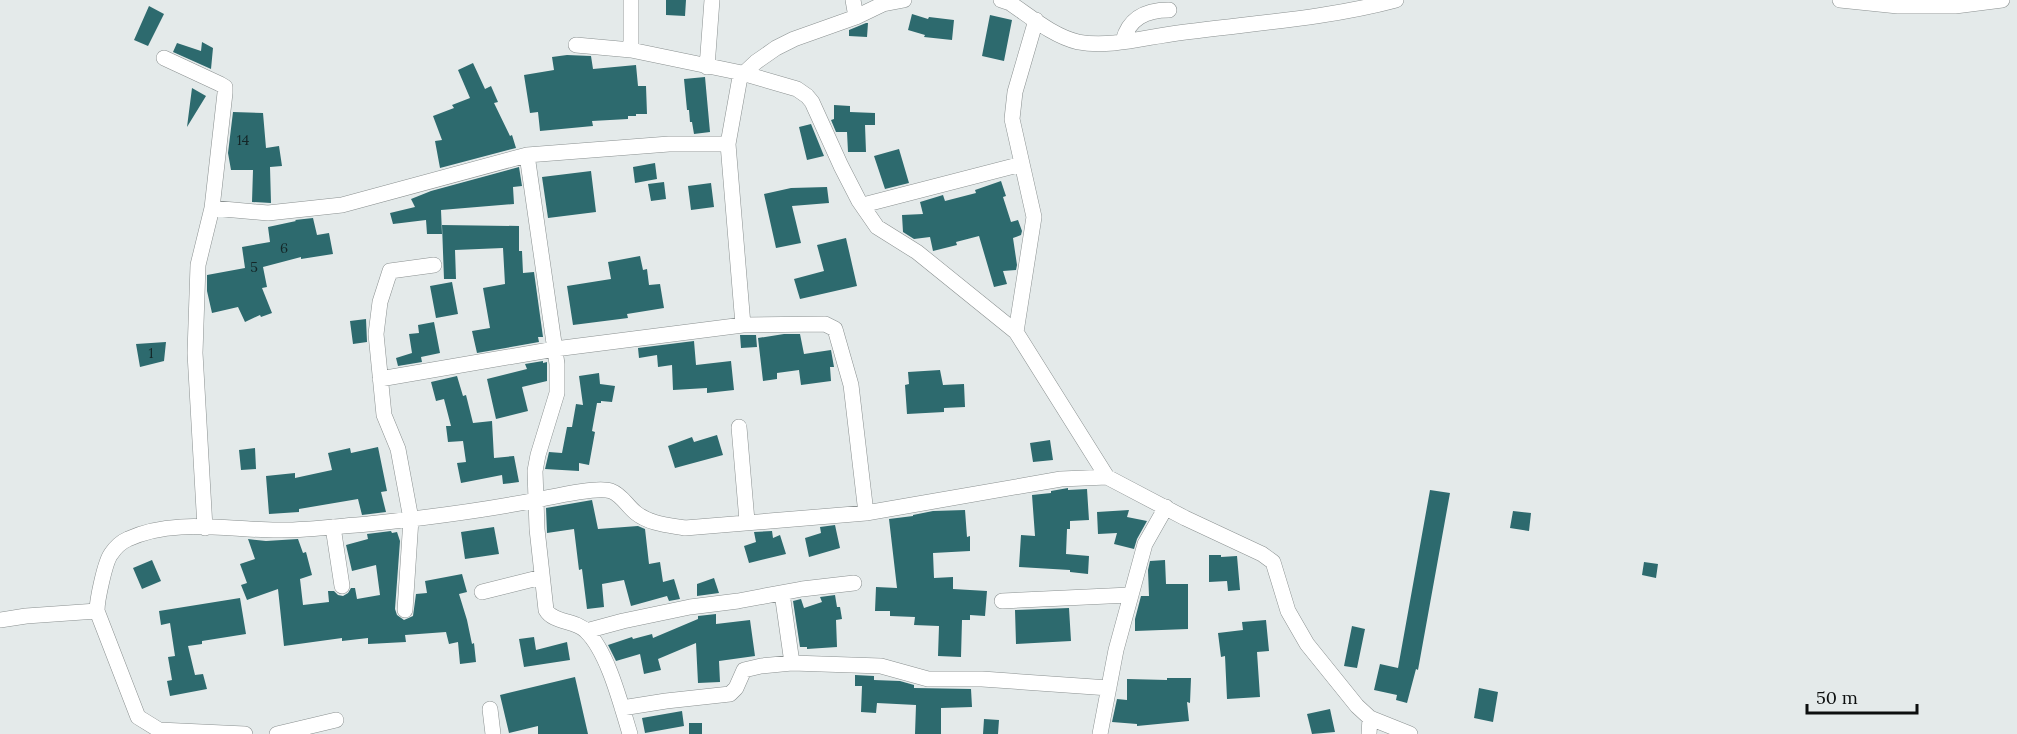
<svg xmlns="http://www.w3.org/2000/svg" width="2017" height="734" viewBox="0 0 2017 734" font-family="Lora,serif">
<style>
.building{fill:#2d6a6e}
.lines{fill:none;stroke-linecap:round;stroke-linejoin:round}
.minor-casing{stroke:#8a9090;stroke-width:16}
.minor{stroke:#fff;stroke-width:15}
.labels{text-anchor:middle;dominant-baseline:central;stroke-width:5;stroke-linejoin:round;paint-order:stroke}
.number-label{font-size:14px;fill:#142627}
</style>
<rect width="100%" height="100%" fill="#e4eaea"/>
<path class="building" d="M666,0H686L685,16L666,15Z
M149,6L164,14L148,46L134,40Z
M912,14L928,19L929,17L954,20L952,40L924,37L925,35L908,30Z
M990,15L1012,20L1004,61L982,56Z
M866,23H868L867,37L849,36V30Z
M202,42L213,48L211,69L173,52L177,43L201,51Z
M567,55L591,56L593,69L636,65L638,86H646L647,114H636V116H628V119L592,121L593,126L540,131L538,112L530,113L524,75L554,70L552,57Z
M473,63L485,89L491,86L498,102L494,103L510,136L512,135L516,148L440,168L435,141L442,140L433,116L454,108L452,105L470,98L458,70Z
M705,77L710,132L694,134L692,122H690L689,110H687L684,79Z
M192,88L206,96L187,127Z
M834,105L850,106V112L875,113V125H865L866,152H848L847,132H836L831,120L834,119Z
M233,112L263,113L266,148L279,146L282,166L270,167L271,203L252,202L253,170H231L228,153Z
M811,124L824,156L807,160L799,127Z
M899,149L909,183L885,189L874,156Z
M655,163L657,179L635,183L633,167Z
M519,167L522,186L513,187L514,204L441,210L442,234H427L426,220L393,224L390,213L415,207L411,199L431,191Z
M591,171L596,212L548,218L542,177Z
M1001,181L1006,196L1003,197L1011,222L1018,220L1022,231L1021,235L1013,238L1017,265L1016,270L1003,271L1007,284L994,287L979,236L956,242L957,245L933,251L930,237L914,239L903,232L902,215L923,214L920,202L943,195L945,201L976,193L975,190Z
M664,182L666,199L651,201L648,184Z
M711,183L714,207L691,210L688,186Z
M827,187L829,203L792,206L801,243L776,248L764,194L791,188Z
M313,218L317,235L329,233L333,254L301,259V257L263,267L267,287L262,288L272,313L261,317L260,315L245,322L238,307L212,313L207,291V275L245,268L242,247L270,242L268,227L296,221L295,220Z
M442,225L519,226V251H522L523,273L534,272L543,337H538L539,342L477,353L472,331L490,328L483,288L505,284L503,248L455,250L456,279H444Z
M846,238L857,286L800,299L794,279L824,271L817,245Z
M640,256L643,270L647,269L649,285L660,284L664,308L627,314L628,318L573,325L567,286L611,279L608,262Z
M452,282L458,314L436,318L430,286Z
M366,319L367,342L353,344L350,321Z
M434,322L440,353L421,357L422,362L398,366L396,358L412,353L409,334L419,333L418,325Z
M784,334H800L804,354L831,350L834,367H830L831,381L801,385L799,370L777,373V379L763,381L758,338Z
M740,335H756L757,347L741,348Z
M694,341L696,365L731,361L734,390L707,393V388L673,390L672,365L658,367L657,355L639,358L638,348Z
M166,342L164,361L140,367L136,344Z
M543,361V363L547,362V381L522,387L528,411L496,419L487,379L527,369L525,364Z
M940,370L943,385L964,384L965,407L944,408V412L907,414L905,385L909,384L908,372Z
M599,373L600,384L615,386L612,402L601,401V403H597L592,431L595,432L589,465L579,463V471L545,469L549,452L562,453L567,427H572L576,404L583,405L579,376Z
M457,376L463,396L466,395L473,423L492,421L494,458L514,456L519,482L503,484L502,475L461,483L457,463L466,462L463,441L448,442L446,426H451L444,399L436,401L431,382Z
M717,435L723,455L675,468L668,446L692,437L694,442Z
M1050,440L1053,460L1033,462L1030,443Z
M378,447L387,491L381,492L386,512L362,515L358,499L299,509V512L269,514L266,476L295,473V478L332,470L328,453L350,448L351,453Z
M255,448L256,469L241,470L239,450Z
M1068,488V490L1087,489L1089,520L1070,521V529H1067L1066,554L1089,556L1088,574L1070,572V570L1019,567L1021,535L1035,536L1032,495L1051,493V491Z
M1430,490L1450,493L1418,670L1416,669L1407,703L1396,700L1397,695L1374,690L1380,664L1398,668Z
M592,500L598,529L638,526L645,529L649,564L660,562L663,582L674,579L680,599L669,601L667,596L631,606L624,580L602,584L604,607L587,609L582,569L579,570L574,529L547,533L546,508Z
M965,510L967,537L970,536V551L933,553L934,578L953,577V589L987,591L985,616L970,615V620H962L961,657L938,656L939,626L914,625L915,617L890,616V611H875L876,587L897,588L889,519L913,516V515L933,511Z
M1129,510L1127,517L1147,521L1137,539L1134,549L1114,544L1117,533L1098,534L1097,512Z
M1513,511L1531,513L1529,531L1510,528Z
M835,525L840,548L809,557L805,538L821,533L820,527Z
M494,527L499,554L465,559L461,532Z
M391,531L392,533L397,532L400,541L395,609L397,615L404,620L413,616L416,594L427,593L425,581L462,574L467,592L459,594L467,620L472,644L474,643L476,662L460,664L458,642L449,644L446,632L405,635L406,642L368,644V638L342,641V638L284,646L278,589L247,600L241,585L247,583L240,564L255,559L248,539L266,541L298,539L303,553L306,552L312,575L300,579L303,605L329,602L328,591H334L338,595L343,596L348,593L351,588H355L357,599L380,595L376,565L352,571L346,545L368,539L367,534Z
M772,531L773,538L780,535L786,554L749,563L744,546L756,542L754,532Z
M1209,555H1221V557L1237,556L1240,590L1228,591L1227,581L1209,582Z
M152,560L161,581L142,589L133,568Z
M1165,560L1166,584H1188V629L1135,631V619L1141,596H1149L1148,570L1150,561Z
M1644,562L1658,564L1656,578L1642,575Z
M714,578L719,593L697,596V584Z
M835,595L837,607H840L842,619L836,620L837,647L807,649V647H800L793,601L801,599L804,608L822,602L820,597Z
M240,598L246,634L202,641V644L188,646L195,675L203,674L207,689L170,696L167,681L172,680L168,657L175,656L170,623L161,625L159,611Z
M1069,608L1071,641L1016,644L1015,610Z
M716,614V624L750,620L755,656L719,661L720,682L698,683L696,643L658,659L661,670L644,674L640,654L616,661L608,645L632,637L633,639L652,634L653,638L698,619V616Z
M1266,620L1269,651L1257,652L1260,697L1227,699L1225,656L1221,657L1218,633L1243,630L1242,622Z
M1352,626L1365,629L1357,668L1344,666Z
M534,637L536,650L567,642L570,660L524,667L519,639Z
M855,675L874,676V680L900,681L914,685V688L971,689L972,707L941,708V734H915L916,705L877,703L876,713L861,712L862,686H855Z
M575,677L588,734H538V726L509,733L500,695Z
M1167,678H1191L1190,703L1187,702L1189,721L1137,726V724L1112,722L1117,699L1127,700V679L1167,680Z
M1479,688L1498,692L1493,722L1474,718Z
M1330,709L1335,732L1312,734L1307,714Z
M682,711L684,726L645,733L642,718Z
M984,719L999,720L998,734H983Z
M689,723H702V734H689Z"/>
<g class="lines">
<g class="minor-casing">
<path id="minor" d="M631,0V50
M853,0L856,17
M1001,0L1010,3C1031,17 1053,36 1078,42C1110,48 1146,37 1178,33C1251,23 1325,19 1396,0
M1840,0L1898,6H1955L2002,0
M1123,41C1129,18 1146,10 1169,10
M576,45L631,50L742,73L797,89L807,96L812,102L841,166L859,201L877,227L917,252L1016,332L1107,477
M164,58L220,84L225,87V93L212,208L198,265L195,353L205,528
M707,67L712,0
M863,205L1022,164
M212,208L268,213L342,205L527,155L669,144H728
M743,325L728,144L740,77L756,62L776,48L794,39L856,17L883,4L904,0
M1016,332L1034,217L1012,119L1015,92L1036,20
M380,379L555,349L743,325L825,324L835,329L851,385L866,513
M739,427L747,521
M333,527L342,586
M482,592L542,577
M782,593L792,663
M1002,601L1130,595
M405,610L411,519L398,449L384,415L376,334L380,302L390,271L434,265
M97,611L138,717L159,730L245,734
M0,620L26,616L97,611C97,600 105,562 111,554C115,548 121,542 128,539C175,517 232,531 282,530C311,530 340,526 368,524C424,518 481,511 536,500L535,471L538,455L557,393V364L527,155
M586,631L623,621L690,607L738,601L802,589L854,583
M622,708L666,701L730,694L736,688L744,670L761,666L792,663L881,666L928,679H982L1109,688
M490,709L493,734
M277,734L336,720
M630,734C621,705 608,652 586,631C576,620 553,623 546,610L537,529L536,500C552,497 597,486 611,491C622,495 627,506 636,513C650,524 668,525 685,528L866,513L1061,479L1107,477L1185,518L1262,554L1273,562L1288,611L1307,644L1357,706L1370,718L1410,734
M1100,734L1116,650L1145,544L1166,507
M1369,734L1370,718"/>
</g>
<use href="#minor" class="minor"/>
</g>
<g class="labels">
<g class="number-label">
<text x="243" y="140">14</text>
<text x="284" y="248">6</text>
<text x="254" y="267">5</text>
<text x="151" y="353">1</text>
</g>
</g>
<path d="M1807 704v9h110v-9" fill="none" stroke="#0c0f0f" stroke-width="3"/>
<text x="1816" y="704" font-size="18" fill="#0c0f0f" stroke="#e4eaea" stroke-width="4.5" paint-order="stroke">50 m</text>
</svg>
